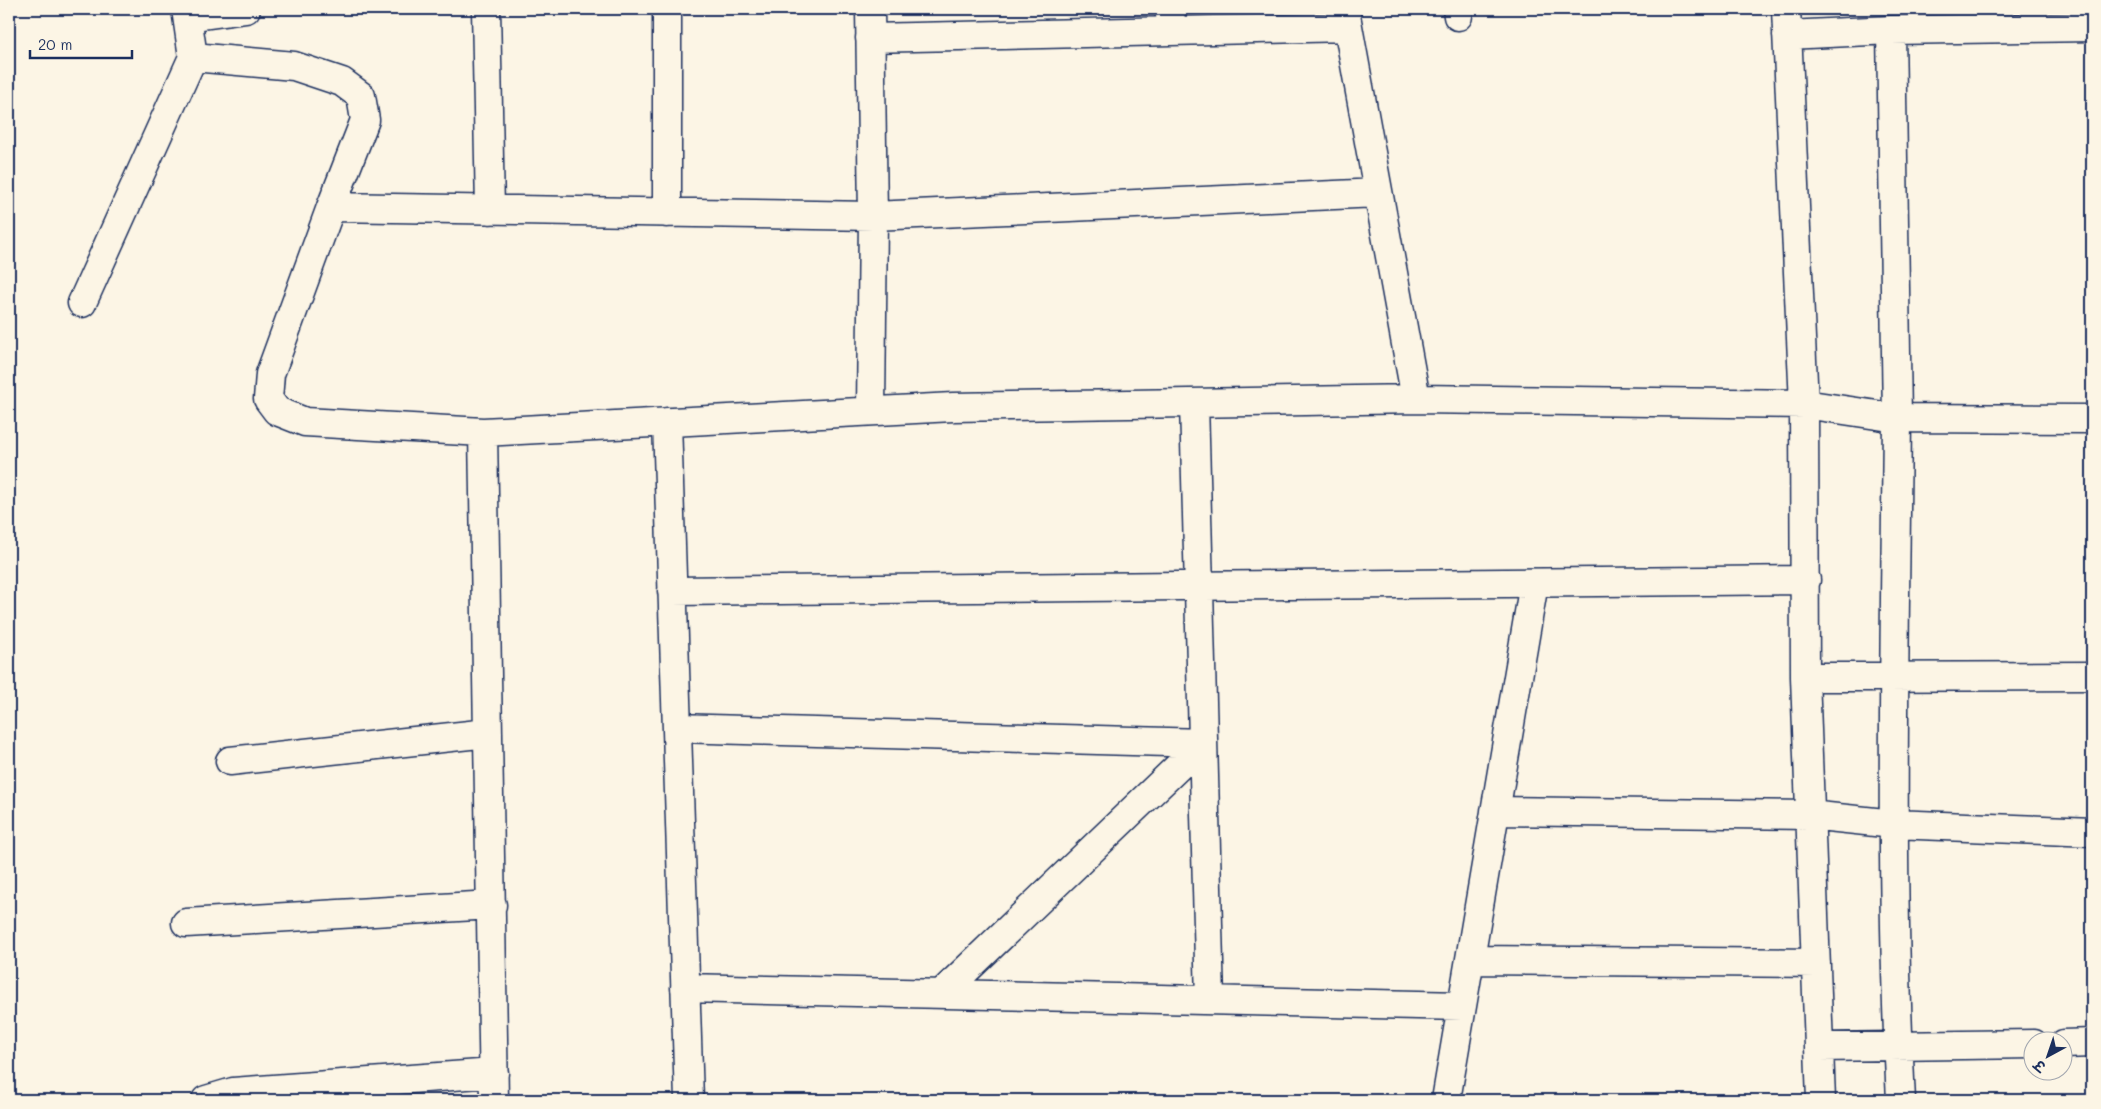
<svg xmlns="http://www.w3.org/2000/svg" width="2101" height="1109" viewBox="0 0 2101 1109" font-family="Mali,'Playpen Sans Deva',sans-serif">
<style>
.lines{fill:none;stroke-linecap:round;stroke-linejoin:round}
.street-casing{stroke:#1b2f5e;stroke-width:31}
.street{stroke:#fcf5e5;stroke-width:28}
</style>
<rect width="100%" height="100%" fill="#fcf5e5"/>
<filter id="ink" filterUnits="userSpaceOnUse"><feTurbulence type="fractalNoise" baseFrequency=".02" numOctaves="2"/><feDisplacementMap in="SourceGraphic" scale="10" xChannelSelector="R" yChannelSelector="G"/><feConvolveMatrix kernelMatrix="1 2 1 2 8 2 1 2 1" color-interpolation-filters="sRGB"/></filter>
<g filter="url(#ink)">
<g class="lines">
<g class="street-casing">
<path id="street" d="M186,9L193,57L294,66L342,82L361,96L365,120L331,207L270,374L268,399L277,411L305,422L483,432L953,407L1416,399L1804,404L1897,418C1895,645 1889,873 1901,1100
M486,9L490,210
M870,9L873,216L871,411
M1169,9L1173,31
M1457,9L1458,16
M1786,9L1804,404L1805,677L1821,1100
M1345,10L1416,399
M188,17L246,9
M1891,30L1897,418L2092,419
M1787,35L1891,30L2092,27
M870,38L1348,27
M331,207L873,216L1378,193
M667,213V9
M82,303L193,57
M1194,403L1210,1000
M667,422L689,1100
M483,432L494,1100
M672,591L1806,580
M1805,677L2092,676
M677,728L1203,743
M230,761L488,733
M1495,811L1809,815L1894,824L2092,832
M186,923L492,905
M1470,960L1816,963
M685,988L1462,1006
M941,994L1203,743
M2064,1044L2092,1043
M1820,1047L2034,1044
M206,1100L233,1092L494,1073
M1446,1100L1534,583"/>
</g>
<use href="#street" class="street"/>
</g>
</g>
<rect width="2101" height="1109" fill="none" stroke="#fcf5e5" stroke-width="30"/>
<rect x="15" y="15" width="2071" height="1079" fill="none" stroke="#1b2f5e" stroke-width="2" filter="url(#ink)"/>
<g transform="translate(2048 1056) rotate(220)"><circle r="24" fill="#fcf5e5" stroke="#a2a6af"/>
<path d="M0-4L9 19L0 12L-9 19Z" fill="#1b2f5e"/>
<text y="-8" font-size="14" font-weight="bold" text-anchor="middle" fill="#1b2f5e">उ</text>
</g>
<path d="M30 50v8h102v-8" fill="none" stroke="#1b2f5e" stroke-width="2.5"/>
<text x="38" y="50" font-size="15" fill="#1b2f5e" stroke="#fcf5e5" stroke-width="4" paint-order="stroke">20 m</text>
</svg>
